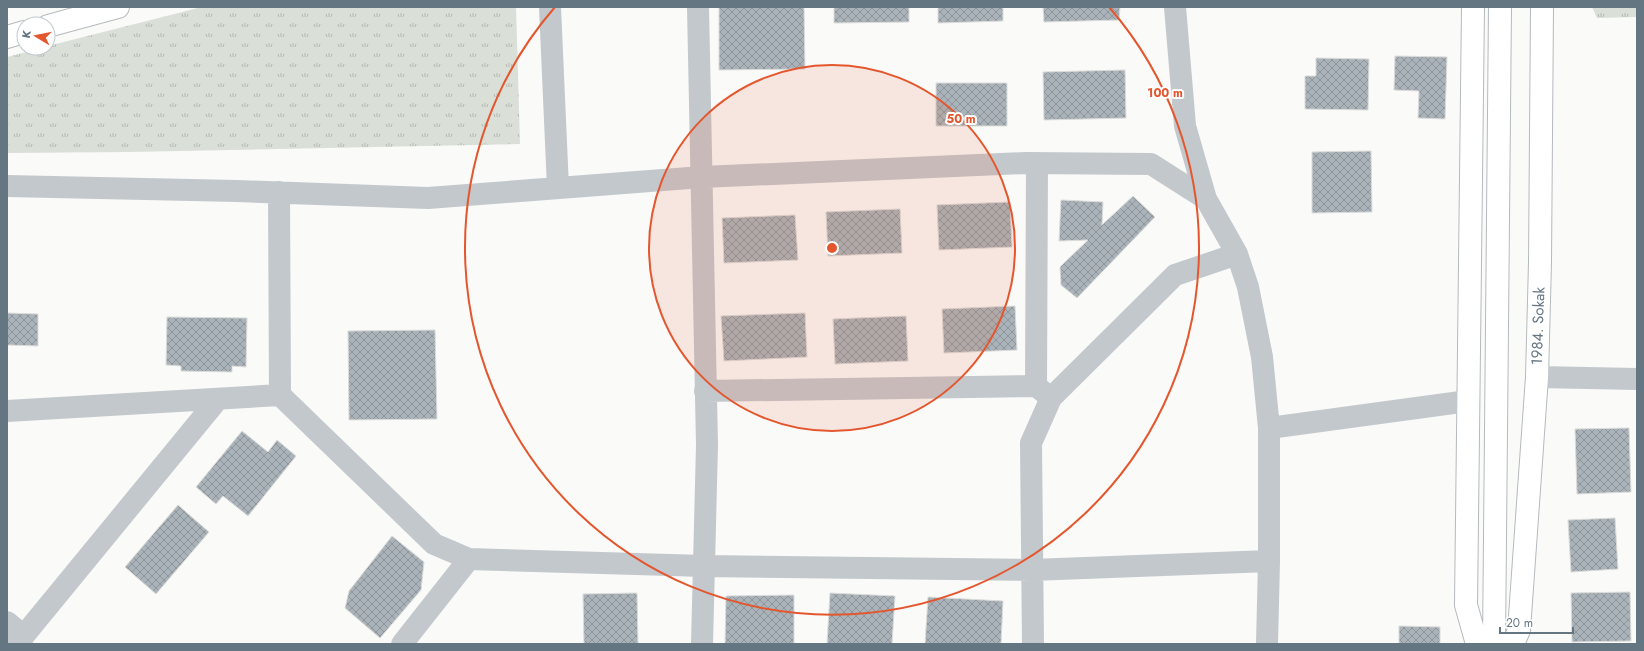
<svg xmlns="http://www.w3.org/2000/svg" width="1644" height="651" viewBox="0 0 1644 651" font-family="Jost,sans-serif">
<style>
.park{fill:url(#park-tufts)}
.building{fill:url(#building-cross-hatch);stroke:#dcdcda}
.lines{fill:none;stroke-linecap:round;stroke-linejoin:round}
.major-casing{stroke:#b5babe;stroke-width:24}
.minor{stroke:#c3c8cc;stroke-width:22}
.major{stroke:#fff;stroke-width:22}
.ring{fill:none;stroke:#e4572e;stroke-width:2}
.labels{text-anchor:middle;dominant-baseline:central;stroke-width:4;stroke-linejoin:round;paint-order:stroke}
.street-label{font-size:15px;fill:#657683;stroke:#fff}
.centre{fill:#e4572e;stroke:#fff;stroke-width:2}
.ring-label{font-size:12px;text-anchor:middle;font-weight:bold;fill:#e4572e;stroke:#fff;stroke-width:4;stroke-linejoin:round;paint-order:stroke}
</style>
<defs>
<pattern id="park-tufts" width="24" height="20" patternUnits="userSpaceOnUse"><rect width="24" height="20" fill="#dadfd7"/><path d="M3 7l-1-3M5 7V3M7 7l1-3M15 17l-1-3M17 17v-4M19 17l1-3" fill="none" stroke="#b4b9b4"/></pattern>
<pattern id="building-cross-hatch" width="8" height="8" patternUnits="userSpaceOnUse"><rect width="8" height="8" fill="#aab3b9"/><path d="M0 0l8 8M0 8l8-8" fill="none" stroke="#8e969c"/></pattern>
</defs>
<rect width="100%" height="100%" fill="#fafaf8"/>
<path class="park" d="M202,7H516L520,144L129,152L7,153V57L42,48H48V46Z
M1592,7H1637V17L1597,18Z"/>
<path class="building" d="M719,7H804L805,69L719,70Z
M834,7H909V22L834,23Z
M938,7H1003V21L938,23Z
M1043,7H1120L1119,20L1044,22Z
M1395,56L1447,57L1445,119L1418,118L1419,91L1394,90Z
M1316,58L1369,59L1368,110L1305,109V76H1316Z
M1125,70L1126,118L1044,120L1043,72Z
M936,83H1007V126H936Z
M1371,151L1372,212L1312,213V152Z
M1133,196L1155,217L1077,298L1061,285L1060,267L1088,240L1059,241L1061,200L1103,202L1102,225Z
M1010,202L1012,247L939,250L937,205Z
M900,209L902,253L828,256L826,212Z
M795,215L798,260L724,263L722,218Z
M1015,306L1017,350L944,353L942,309Z
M7,313L38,314V346L7,345Z
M805,313L807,357L724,361L721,316Z
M906,316L908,361L835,364L833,319Z
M167,317L247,318L246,367L232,366V372L181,371V366L166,365Z
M435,330L437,419L349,420L348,331Z
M1629,428L1631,492L1577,494L1575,429Z
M242,431L268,452L277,440L296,456L248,516L223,496L216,504L196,487Z
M178,505L209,532L156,594L125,567Z
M1615,518L1618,569L1571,572L1568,520Z
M392,536L424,562L421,590L380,638L345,608L349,591Z
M1630,592L1631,641L1572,642L1571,593Z
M637,593L638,644H584L583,594Z
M830,593L895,596L892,644H827Z
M794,595V644H725L726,596Z
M928,597L1003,601L1001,644H925Z
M1399,626L1440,627V644H1399Z"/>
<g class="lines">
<g class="major-casing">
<path id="major" d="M1473,7L1466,605L1477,644
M48,26L118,7
M7,37L24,32
M1494,644L1500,7
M1513,644L1519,630L1537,377L1540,262L1542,7"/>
</g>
<path class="minor" d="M550,7L558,188
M698,7L707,445L702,644
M1175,7L1185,126L1206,199
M7,186L237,191L428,198L702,177L1026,163L1151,164L1206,199L1237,254L1248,287L1262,357L1269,428V561L1267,644
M279,192L280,395L434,544L469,559L704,566L1032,570L1269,561
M1537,377L1637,379
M1036,386L1037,163
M705,391L1036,386L1051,398
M7,411L280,395
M1269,428L1468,401
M7,622L24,636
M17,644L218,399
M402,644L469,559
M1033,644L1031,443L1051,398L1175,275L1237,254"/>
<use href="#major" class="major"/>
</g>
<circle cx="832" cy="248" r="183" fill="#e4572e" fill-opacity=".12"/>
<g class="ring">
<circle cx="832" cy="248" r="183"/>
<path d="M1109 7A367 367 0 1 1 555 7"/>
</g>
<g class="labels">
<g class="street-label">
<text transform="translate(1538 326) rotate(-88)">1984. Sokak</text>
</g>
</g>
<circle cx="832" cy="248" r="6" class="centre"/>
<g class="ring-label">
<text x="1165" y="97">100 m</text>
<text x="961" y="123">50 m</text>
</g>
<rect width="1644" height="651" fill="none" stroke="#657683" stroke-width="16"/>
<g transform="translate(36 36) rotate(280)"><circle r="19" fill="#ffffff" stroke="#c1c8cd"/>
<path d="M0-3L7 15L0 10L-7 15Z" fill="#e4572e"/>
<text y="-6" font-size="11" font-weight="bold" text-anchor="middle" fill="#657683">K</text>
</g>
<path d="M1500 627v6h73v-6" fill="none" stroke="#657683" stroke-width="2"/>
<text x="1506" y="627" font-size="12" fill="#657683" stroke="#ffffff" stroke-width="3" paint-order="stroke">20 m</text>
</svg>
